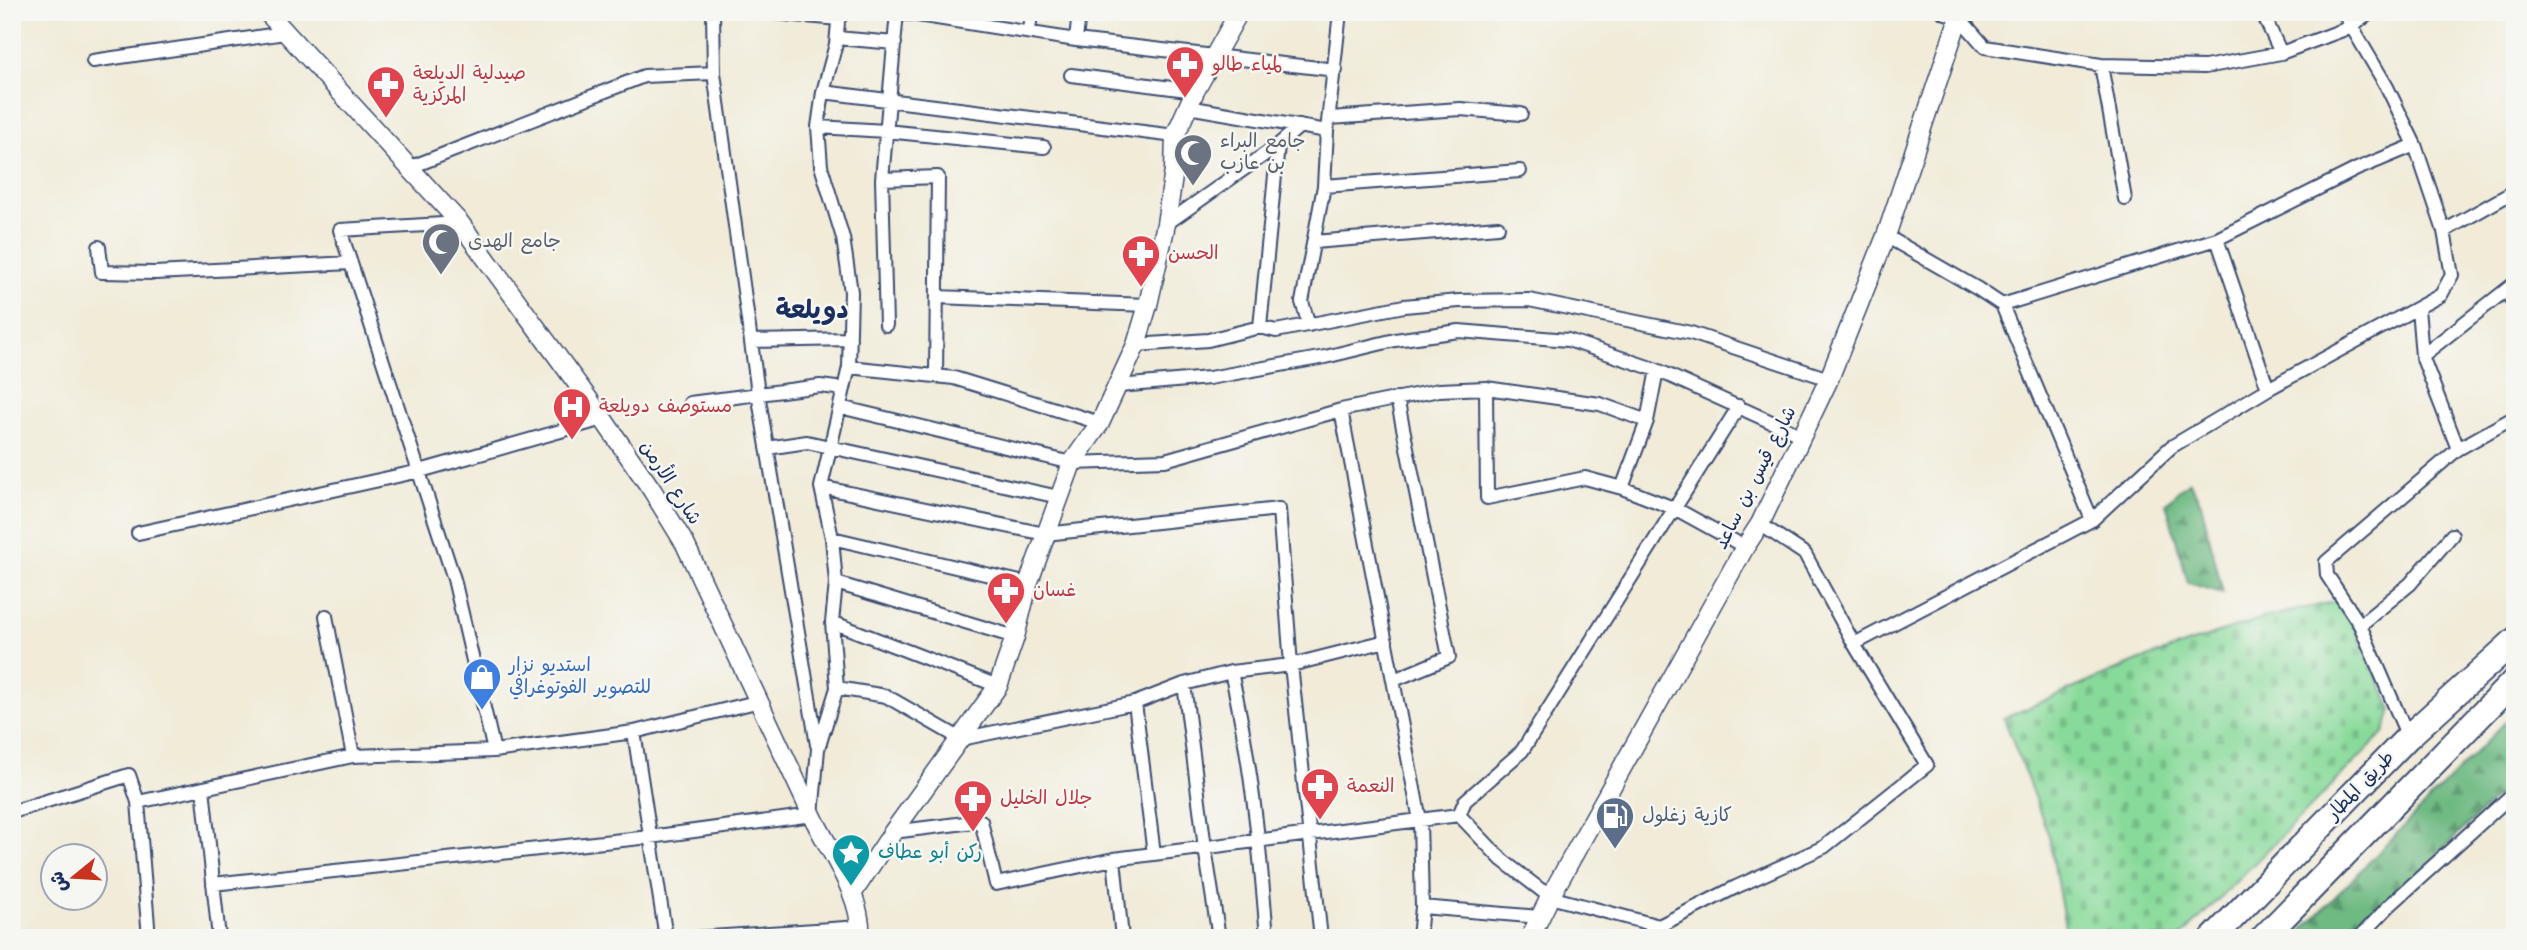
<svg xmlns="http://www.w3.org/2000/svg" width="2527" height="950" viewBox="0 0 2527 950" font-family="Kalam,'Playpen Sans Arabic',sans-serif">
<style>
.forest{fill:url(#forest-firs);stroke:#447470;stroke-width:2}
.cemetery{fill:url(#cemetery-stones);stroke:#52847c;stroke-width:2}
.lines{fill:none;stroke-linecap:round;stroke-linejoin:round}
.minor-casing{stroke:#3b4b70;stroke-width:16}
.secondary-casing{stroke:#3b4b70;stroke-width:21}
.motorway-casing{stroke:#3b4b70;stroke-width:28}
.minor{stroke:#fff;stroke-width:12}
.secondary{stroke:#fff;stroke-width:18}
.motorway{stroke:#fff;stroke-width:24}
.labels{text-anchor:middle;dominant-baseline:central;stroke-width:5;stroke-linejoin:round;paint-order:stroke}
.health-label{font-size:19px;fill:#be3a42;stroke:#f6f6f2;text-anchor:start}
.worship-label{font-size:19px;fill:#5b616d;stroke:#f6f6f2;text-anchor:start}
.street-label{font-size:19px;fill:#1b2f5e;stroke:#f6f6f2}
.shop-label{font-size:19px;fill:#366cbe;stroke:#f6f6f2;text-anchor:start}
.service-label{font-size:19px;fill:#4e5e75;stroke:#f6f6f2;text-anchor:start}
.culture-label{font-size:19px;fill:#0d838f;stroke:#f6f6f2;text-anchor:start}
.district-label{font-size:26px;font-weight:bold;fill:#1b2f5e;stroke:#f6f6f2}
</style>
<defs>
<pattern id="forest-firs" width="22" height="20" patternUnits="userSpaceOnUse" patternTransform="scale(1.75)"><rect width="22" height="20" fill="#6eba82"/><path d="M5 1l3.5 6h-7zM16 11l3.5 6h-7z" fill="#5a986e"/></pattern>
<pattern id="cemetery-stones" width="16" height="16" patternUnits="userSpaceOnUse" patternTransform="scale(1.75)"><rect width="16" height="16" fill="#88da9a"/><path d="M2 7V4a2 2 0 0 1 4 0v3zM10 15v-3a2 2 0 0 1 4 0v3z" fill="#75bb87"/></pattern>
</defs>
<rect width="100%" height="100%" fill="#f6f6f2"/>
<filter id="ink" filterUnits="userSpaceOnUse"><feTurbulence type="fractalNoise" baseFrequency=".0143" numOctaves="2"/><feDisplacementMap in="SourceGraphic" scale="14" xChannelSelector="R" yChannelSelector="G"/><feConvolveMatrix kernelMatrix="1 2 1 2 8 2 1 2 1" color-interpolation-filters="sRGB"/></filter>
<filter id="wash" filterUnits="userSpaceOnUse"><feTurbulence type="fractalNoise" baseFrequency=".00686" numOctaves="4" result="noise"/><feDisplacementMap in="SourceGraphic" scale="28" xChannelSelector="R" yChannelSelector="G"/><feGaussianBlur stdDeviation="1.57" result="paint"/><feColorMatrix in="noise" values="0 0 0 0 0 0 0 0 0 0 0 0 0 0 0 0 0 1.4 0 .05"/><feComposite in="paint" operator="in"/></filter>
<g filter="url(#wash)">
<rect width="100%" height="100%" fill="#f1ebd8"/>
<path class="forest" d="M2189,481L2201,503L2223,593L2188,583L2166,503Z
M2515,712V778L2354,938H2295Z"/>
<path class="cemetery" d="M2343,600L2392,710L2383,734L2180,938H2067L2049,836L2004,718L2138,661L2262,618Z"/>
</g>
<g filter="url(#ink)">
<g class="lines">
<g class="minor-casing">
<path id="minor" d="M713,12L714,73L758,393L817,745
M763,12L839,19
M899,12L1076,40L1336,70
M1943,12L1959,17L1985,47L2101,65L2205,67L2281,53L2351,27L2371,12
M2262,12L2281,53
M1029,32L1031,12
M837,38L895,43
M1076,40L1079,12
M93,61L285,33
M2101,65L2125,199
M1071,75L1195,91
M823,92L1175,136
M1188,107L1327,131
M1330,118L1460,109L1521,114
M818,127L886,131L1044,147
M411,167L644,76L714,73
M882,179L938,177L936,376
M1324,186L1520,171
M460,223L340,230L454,579L494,751
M1166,224L1278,145L1300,126
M2444,231L2515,191
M1886,236L1978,289L2002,305L2092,520
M2217,239L2268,389
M1314,242L1498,227
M99,247L102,272L155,273L351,263
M2506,290L2515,306
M937,297L1148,305
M2002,305L2217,239L2357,169L2415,145
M886,325L882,179L897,12
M1309,325L1302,302L1324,186L1327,131L1340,12
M1260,327L1278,145
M751,341L850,339
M1136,345L1208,340L1260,327L1276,331L1404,306L1459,301L1529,300L1691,333L1829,379
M2422,356L2515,283
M849,367L954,378L1100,423
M1119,386L1209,378L1325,357L1395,340L1459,331L1568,340L1657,370L1802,436
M1486,388L1487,498L1585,478L1622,488L1676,509L1745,547
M690,403L820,386L844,389
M1739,406L1522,751L1465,801L1459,815L1502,860L1550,897L1659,926L1736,887L1824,847L1927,765L1854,644L1805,554L1760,524
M840,407L1072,463L1165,460L1341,410L1439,390L1486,388L1600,404L1647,421
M1341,410L1420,820L1422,907L1419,938
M767,448L807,442L1059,497
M2458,449L2515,417
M821,487L1045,534L1279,509L1291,665L1321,938
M1622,488L1647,421L1657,370
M138,533L420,471L603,419
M832,538L1028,584
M836,583L1015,637
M326,616L353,756
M832,622L998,686
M2360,625L2410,584L2452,535
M1854,644L2092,520L2171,447L2268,389L2441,295L2452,275L2444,231L2415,145L2387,87L2343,12
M1231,672C1251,759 1260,848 1267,938
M1394,680L1449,657L1397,398
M1184,684L1205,848L1219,938
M837,688L886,696L961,739L1135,703L1184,684L1231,672L1291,665L1386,641
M1135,703L1154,854
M634,732L666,938
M2408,737L2360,625L2327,575L2326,562L2458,449L2422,356L2418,308
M203,788L219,938
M138,802L353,756L494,751L634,732L760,701
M12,812L129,775L138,802L149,938
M893,832L981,821L996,884L1114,859L1459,815
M1114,859L1122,938
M213,884L650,837L812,815L818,749L837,688L832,622L836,583L832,538L821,487L849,367L851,292L843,238L821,166L818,127L823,92L836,44L839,12
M1422,907L1540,917
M695,938L861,927
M2359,938L2389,906L2515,792"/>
</g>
<g class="secondary-casing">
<path id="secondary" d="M267,12L460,223L603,419L652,490L685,544C728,634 769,725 812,815C829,851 864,898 860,938
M852,894L893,832L998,686L1015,637L1028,584L1072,463L1100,423L1136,345L1148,305L1166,224L1174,170L1175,136L1195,91L1239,12
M1530,938L1550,897L1745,547L1760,524L1829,379L1886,236L1959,17L1963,12"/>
</g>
<g class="motorway-casing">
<path id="motorway" d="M2213,938L2408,737L2515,640
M2263,938L2515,680"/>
</g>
<use href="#minor" class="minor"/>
<use href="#secondary" class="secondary"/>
<use href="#motorway" class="motorway"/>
</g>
</g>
<defs>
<g id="pharmacy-pin" transform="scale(2.0125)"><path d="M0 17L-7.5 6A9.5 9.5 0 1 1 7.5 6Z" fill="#e0444e" stroke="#f6f6f2"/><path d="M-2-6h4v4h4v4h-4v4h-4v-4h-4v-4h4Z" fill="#fff"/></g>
<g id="mosque-pin" transform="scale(2.0125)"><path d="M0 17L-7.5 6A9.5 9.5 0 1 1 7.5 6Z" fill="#6b7280" stroke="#f6f6f2"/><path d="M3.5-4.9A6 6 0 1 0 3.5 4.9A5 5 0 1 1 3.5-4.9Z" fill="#fff"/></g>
<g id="hospital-pin" transform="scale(2.0125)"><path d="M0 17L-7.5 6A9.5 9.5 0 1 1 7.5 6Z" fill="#e0444e" stroke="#f6f6f2"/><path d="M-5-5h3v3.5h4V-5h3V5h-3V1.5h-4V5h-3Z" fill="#fff"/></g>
<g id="shop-pin" transform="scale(2.0125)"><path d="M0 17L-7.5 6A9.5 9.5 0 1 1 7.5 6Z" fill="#3f7fe0" stroke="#f6f6f2"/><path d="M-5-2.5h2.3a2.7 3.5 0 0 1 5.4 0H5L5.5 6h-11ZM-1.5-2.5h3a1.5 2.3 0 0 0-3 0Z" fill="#fff"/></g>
<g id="fuel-pin" transform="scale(2.0125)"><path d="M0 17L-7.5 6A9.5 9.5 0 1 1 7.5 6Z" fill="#5c6f8a" stroke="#f6f6f2"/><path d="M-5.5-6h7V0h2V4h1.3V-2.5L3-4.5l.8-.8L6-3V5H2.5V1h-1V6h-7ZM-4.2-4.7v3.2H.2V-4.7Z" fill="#fff"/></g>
<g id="sight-pin" transform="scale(2.0125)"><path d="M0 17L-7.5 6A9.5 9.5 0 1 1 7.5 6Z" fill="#0f9aa8" stroke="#f6f6f2"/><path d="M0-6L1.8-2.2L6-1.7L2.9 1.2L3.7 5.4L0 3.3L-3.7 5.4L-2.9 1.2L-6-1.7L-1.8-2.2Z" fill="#fff"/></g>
</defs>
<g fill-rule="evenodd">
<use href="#pharmacy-pin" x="1185" y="65"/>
<use href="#pharmacy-pin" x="386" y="85"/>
<use href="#mosque-pin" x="1193" y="153"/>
<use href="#mosque-pin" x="441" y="242"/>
<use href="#pharmacy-pin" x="1141" y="254"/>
<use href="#hospital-pin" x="572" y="407"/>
<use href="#pharmacy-pin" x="1006" y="591"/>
<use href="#shop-pin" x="482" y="677"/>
<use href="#pharmacy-pin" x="1320" y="787"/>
<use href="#pharmacy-pin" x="973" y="799"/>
<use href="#fuel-pin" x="1615" y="816"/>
<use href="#sight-pin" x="851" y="853"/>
</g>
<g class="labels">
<g class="health-label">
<text x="1212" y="65">لمياء طالو</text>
<text x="413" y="74">صيدلية الديلعة<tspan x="413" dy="22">المركزية</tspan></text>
<text x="1168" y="254">الحسن</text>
<text x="599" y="407">مستوصف دويلعة</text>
<text x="1033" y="591">غسان</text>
<text x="1347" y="787">النعمة</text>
<text x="1000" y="799">جلال الخليل</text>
</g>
<g class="worship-label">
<text x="1220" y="142">جامع البراء<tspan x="1220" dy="22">بن عازب</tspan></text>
<text x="468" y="242">جامع الهدى</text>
</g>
<g class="street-label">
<text transform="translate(1756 478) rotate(-63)">شارع قيس بن ساعد</text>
<text transform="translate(670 483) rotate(57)">شارع الأرمن</text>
<text transform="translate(2361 786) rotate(-46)">طريق المطار</text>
</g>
<g class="shop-label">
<text x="509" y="666">استديو نزار<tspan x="509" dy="22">للتصوير الفوتوغرافي</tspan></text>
</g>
<g class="service-label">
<text x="1642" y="816">كازية زغلول</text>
</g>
<g class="culture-label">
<text x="878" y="853">ركن أبو عطاف</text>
</g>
<g class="district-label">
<text x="812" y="311">دويلعة</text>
</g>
</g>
<rect width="2527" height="950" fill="none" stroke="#f6f6f2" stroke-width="42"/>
<g transform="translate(74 877) rotate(252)"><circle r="33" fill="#f6f6f2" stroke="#9ea6b7" stroke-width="2"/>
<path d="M0-5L12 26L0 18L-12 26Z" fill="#c8321e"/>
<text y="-10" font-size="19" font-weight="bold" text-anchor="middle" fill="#1b2f5e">ش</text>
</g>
</svg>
